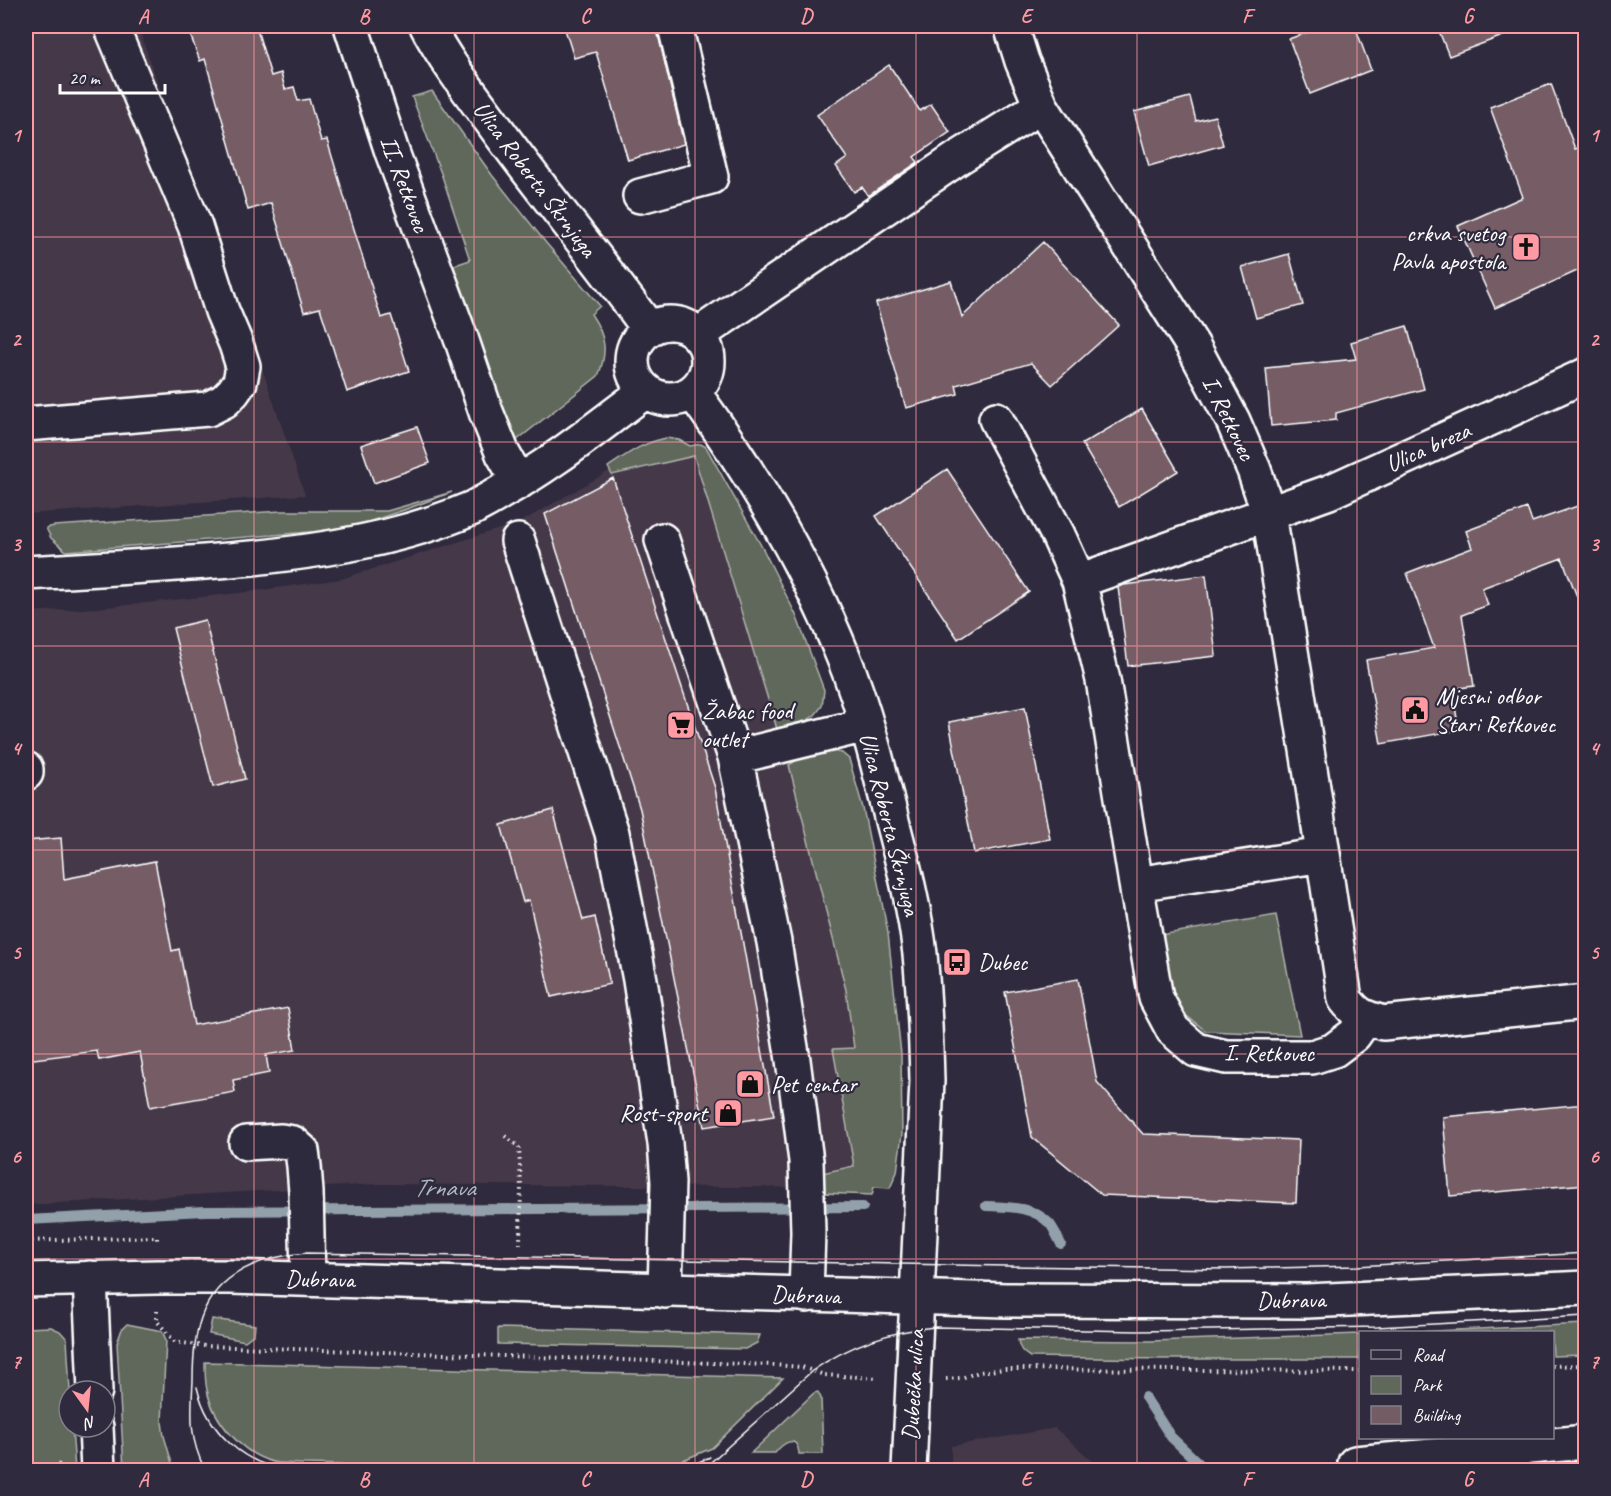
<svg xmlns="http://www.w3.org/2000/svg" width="1611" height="1496" viewBox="0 0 1611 1496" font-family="Caveat,sans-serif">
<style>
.built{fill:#443949}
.green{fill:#60685b;stroke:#b0b4ad;stroke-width:1.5}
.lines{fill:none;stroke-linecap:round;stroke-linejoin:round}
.stream{stroke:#92a0ab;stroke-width:10}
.building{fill:#745c65;stroke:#fff;stroke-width:1.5}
.minor-casing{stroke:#fff;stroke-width:38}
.major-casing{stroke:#fff;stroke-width:38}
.path{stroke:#fff;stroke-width:4;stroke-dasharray:1.5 4.5;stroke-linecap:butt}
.minor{stroke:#2f2a3d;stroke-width:33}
.major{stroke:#2f2a3d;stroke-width:33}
.tram{stroke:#fff;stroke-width:1.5}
.grid{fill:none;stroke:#ff9aa2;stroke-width:1.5;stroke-opacity:0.55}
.labels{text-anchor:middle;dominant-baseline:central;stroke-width:4.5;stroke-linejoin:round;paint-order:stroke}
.street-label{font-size:24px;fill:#fff;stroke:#2f2a3d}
.poi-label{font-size:24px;fill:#fff;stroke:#2f2a3d;text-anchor:start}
.water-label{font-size:26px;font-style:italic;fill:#adb8c0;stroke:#2f2a3d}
.neatline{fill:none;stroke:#ff9aa2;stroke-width:2}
.grid-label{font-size:20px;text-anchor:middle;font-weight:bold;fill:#ff9aa2}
</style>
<rect width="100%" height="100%" fill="#2f2a3d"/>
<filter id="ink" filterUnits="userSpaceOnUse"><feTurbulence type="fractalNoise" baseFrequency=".0167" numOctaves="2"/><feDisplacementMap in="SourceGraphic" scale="12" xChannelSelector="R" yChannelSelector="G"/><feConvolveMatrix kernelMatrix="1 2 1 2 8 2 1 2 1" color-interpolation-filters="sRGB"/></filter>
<g filter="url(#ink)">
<path class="built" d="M26,26H138L201,208L260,362L305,495L26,514Z
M694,449L828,813L857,992L860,1188L377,1184L26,1205V612L98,608L239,593L341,579L521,522L618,466Z
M1055,1428L1103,1470H951V1446Z"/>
<path class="green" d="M432,91L492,175L546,243L600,306L591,314C606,336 608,352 598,376L512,444L446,268L470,260L442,176L412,97Z
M666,438L679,440L690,446L701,444L706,447L763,549L796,615L824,690L822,706L815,715L803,723L777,729L694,456L612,475L608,467C629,453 642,443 666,438Z
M452,492L407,509L368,522L323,531L66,551L51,538L46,528L54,526L282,511H387Z
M828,750L842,753L849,759L863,808L888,933L901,1054L902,1134L897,1172L890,1188L874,1187L872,1195L822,1193V1173L854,1166L833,1049L854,1048L846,990L789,765L800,758Z
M1276,915L1300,1035L1206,1031L1174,1006L1160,935Z
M212,1319L255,1325L254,1334L245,1341L209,1334Z
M127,1324L162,1331L166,1340L162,1422L164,1436L174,1470H124L117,1343L122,1329Z
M1585,1324V1355L1553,1356L1552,1332H1412Z
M51,1327L60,1331L67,1339L70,1391H69V1427H72L75,1470H37L35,1467L26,1457V1328Z
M498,1328L760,1335L757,1343L745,1349L498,1344Z
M1360,1334V1359H1162L1030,1357C1023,1353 1019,1349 1018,1340L1150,1341Z
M205,1362L783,1378L712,1448L676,1463L647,1470H584L301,1464C292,1463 281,1464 273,1462C242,1454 213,1421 207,1390C205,1381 205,1371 205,1362Z
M818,1392L821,1398L823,1454H799C797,1433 783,1443 775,1453H751L814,1393Z"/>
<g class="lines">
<path class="stream" d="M986,1206C1008,1207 1032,1206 1049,1223C1054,1228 1057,1237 1061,1244
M26,1220L205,1211L863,1207
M1145,1397L1171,1437L1206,1470"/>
</g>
<path class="building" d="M187,26H256L271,76L281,73L285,89L294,87L298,101L309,99L321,141L327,140L381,318L391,315L409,371L347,392L320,308L304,312L271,203L248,210L205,59L200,61Z
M564,26H657V30L684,144L628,160L596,52L574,58Z
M1324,26H1355L1371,70L1310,94L1289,39Z
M1437,26H1523L1524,28L1449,56Z
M889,65L920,111L931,104L950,132L914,157L918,162L868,196L862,187L854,192L836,166L847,158L817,115Z
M1551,84L1575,149L1586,145V267L1495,308L1458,226L1523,197L1490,107Z
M1190,97L1196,121L1215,116L1223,145L1149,166L1134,112Z
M1043,242L1119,325L1052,385L1031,363L956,385L958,394L906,408L876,303L951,281L962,317Z
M1289,254L1303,305L1256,318L1242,267Z
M1407,326L1424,389L1336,413V420L1271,426L1266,368L1356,359L1351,342Z
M1142,409L1178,471L1119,507L1082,444Z
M417,427L430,463L374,483L361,445Z
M947,469L1029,592L958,639L876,516Z
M613,478L715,788L774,1116L704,1127L640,809L545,514Z
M1586,503V612H1583L1562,558L1482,588L1488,605L1462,615L1474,686L1452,689L1459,730L1381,744L1366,660L1434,648L1407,573L1472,548L1466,531L1527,508L1532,522Z
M1206,575L1216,656L1128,666L1118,587L1124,585Z
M205,620L245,779L213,787L173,628Z
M1025,707L1050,839L974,853L949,722Z
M553,810L583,920L595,917L610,984L551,997L529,900L523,902L501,825Z
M61,838L64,879L155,861L172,951L179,949L194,1025L288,1008L295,1050L266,1055L269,1073L233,1080L235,1092L150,1107L140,1052L99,1060L97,1051L26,1060V841Z
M1078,979L1097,1082L1143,1134L1299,1140L1296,1203L1102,1195L1032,1137L1005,992Z
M1586,1104V1184L1450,1196L1443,1117Z"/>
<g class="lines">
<g class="minor-casing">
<path id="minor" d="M351,26L392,152L462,341L486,412L503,454L519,482
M427,26C445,60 468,90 491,121C542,192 598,258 649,329
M1011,26L1022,61L1041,106L1193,346L1233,421L1254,470L1269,514L1312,781L1345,999C1358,1016 1363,1017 1383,1023L1586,1002
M640,196L711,177L675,26
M632 361a38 38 0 1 1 76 0a38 38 0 1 1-76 0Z
M699,337L711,326L958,158L1041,106
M693,392C751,472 806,564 843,656C865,710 879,768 893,825C904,867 915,910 920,954C924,996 926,1038 927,1081L909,1470
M996,419L1058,535L1079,581L1103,680L1136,884L1323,855
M26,424L208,409L224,401L233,392L240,382L243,366L236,344L222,311L195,226L111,26
M662,540L735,757L774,942L793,1060L806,1161L808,1232L806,1295
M518,541L612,833L640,980L665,1143L668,1182L665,1291
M26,573C101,569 177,565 252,558C327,550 403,538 473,508C482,503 492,498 501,492C553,464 598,426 646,391
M1079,581L1329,492L1586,375
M735,757L866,725
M26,769V773
M1136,884L1156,998L1173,1030L1196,1050L1226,1057H1312L1334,1050L1354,1035L1366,1018
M246,1143L281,1141L293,1143L302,1151L304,1166L306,1192L308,1279
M90,1278L95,1391
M96,1427L98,1470
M1356,1470L1355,1463L1586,1442"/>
</g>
<g class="major-casing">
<path id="major" d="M26,1280L157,1277H230L1006,1300L1307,1301L1586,1288"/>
</g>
<path class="path" d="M505,1136L519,1147L521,1186L520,1244
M26,1241L157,1237V1244
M157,1311V1321L175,1342L205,1346L773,1365L802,1367L824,1375L878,1378
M1552,1366L1586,1365
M946,1379L961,1378L979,1372L1006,1369L1360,1371
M48,1470L63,1463"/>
<use href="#minor" class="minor"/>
<use href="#major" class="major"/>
<path class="tram" d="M197,1387C207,1431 244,1466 290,1470
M205,1470C189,1438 191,1416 193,1381C193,1360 194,1338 201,1318C217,1272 263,1256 307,1253L1006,1266L1226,1269L1357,1266L1586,1253
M681,1470L710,1457
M702,1470L812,1371C849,1345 889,1331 935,1327L1137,1331L1210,1330L1377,1327L1586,1316"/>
</g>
</g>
<path class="grid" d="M254,26V1470M474,26V1470M695,26V1470M916,26V1470M1137,26V1470M1357,26V1470M26,237H1586M26,442H1586M26,646H1586M26,850H1586M26,1054H1586M26,1259H1586"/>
<defs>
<g id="church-square" transform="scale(1.5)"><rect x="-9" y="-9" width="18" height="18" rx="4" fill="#ff9aa2" stroke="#2f2a3d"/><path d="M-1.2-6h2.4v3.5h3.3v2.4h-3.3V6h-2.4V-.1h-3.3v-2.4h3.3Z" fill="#111"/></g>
<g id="civic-square" transform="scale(1.5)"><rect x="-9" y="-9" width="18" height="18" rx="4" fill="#ff9aa2" stroke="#2f2a3d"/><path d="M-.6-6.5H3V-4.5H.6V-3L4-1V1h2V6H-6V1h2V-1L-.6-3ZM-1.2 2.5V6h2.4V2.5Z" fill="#111"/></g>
<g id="supermarket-square" transform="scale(1.5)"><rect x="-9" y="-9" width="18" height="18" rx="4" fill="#ff9aa2" stroke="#2f2a3d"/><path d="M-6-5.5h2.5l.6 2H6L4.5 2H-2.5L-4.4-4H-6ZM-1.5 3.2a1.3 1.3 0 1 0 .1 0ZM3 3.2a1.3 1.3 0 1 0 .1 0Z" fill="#111"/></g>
<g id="bus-square" transform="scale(1.5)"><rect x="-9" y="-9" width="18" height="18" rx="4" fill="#ff9aa2" stroke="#2f2a3d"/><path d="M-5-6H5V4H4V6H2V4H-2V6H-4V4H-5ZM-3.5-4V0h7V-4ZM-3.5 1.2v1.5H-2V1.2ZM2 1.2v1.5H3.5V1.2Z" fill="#111"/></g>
<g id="shop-square" transform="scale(1.5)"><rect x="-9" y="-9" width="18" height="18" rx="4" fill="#ff9aa2" stroke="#2f2a3d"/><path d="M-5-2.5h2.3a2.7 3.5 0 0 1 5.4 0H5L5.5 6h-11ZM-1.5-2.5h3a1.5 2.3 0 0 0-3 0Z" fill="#111"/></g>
</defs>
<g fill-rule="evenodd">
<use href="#church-square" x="1526" y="247"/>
<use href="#civic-square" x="1415" y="710"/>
<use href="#supermarket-square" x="681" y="725"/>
<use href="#bus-square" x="957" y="962"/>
<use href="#shop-square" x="750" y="1084"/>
<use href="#shop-square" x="728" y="1113"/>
</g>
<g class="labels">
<g class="street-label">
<text transform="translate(535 179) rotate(53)">Ulica Roberta Škrnjuga</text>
<text transform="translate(405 184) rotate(70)">II. Retkovec</text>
<text transform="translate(1229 418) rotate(64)">I. Retkovec</text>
<text transform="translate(1428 447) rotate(-24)">Ulica breza</text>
<text transform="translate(890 824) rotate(76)">Ulica Roberta Škrnjuga</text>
<text x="1269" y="1053">I. Retkovec</text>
<text transform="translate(320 1279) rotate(1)">Dubrava</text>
<text transform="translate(806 1295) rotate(2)">Dubrava</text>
<text transform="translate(1291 1300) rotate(-1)">Dubrava</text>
<text transform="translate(913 1385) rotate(-87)">Dubečka ulica</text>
</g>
<g class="poi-label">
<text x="1505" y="233" text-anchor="end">crkva svetog<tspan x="1505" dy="28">Pavla apostola</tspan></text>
<text x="1436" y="696">Mjesni odbor<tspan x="1436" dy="28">Stari Retkovec</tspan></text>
<text x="702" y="711">Žabac food<tspan x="702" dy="28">outlet</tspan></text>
<text x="978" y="962">Dubec</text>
<text x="771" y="1084">Pet centar</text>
<text x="707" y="1113" text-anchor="end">Rost-sport</text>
</g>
<g class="water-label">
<text x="444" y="1187">Trnava</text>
</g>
</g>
<rect width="1611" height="1496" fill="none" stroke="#2f2a3d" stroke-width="66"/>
<rect x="1359" y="1331" width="195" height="108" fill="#2f2a3d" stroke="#827f8b" stroke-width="1.5"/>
<rect x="1371" y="1350" width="30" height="9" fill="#2f2a3d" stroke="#827f8b" stroke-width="1.5"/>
<text x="1413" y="1361" font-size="18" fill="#ffffff">Road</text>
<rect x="1371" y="1376" width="30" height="18" fill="#60685b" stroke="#827f8b" stroke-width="1.5"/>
<text x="1413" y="1391" font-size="18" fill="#ffffff">Park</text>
<rect x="1371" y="1406" width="30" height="18" fill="#745c65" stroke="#827f8b" stroke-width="1.5"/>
<text x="1413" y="1421" font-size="18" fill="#ffffff">Building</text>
<g transform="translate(87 1409) rotate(165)"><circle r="28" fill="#2f2a3d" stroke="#827f8b" stroke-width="1.5"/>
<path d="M0-4.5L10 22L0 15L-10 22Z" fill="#ff9aa2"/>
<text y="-9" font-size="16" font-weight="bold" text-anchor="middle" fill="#ffffff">N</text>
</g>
<path d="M60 84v9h105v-9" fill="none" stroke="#ffffff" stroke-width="3"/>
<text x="69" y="84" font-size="18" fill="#ffffff" stroke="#2f2a3d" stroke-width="4.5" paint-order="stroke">20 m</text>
<rect x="33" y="33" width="1545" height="1430" class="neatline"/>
<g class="grid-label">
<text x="143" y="23">A</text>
<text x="364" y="23">B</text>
<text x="585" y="23">C</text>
<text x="806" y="23">D</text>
<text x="1026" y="23">E</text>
<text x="1247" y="23">F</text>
<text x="1468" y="23">G</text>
<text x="16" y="142">1</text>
<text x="1594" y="142">1</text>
<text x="16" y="346">2</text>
<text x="1594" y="346">2</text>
<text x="16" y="551">3</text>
<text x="1594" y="551">3</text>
<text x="16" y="755">4</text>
<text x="1594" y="755">4</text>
<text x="16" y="959">5</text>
<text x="1594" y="959">5</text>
<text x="16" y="1163">6</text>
<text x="1594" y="1163">6</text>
<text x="16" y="1368">7</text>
<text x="1594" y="1368">7</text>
<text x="143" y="1486">A</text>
<text x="364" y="1486">B</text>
<text x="585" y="1486">C</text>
<text x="806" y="1486">D</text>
<text x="1026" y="1486">E</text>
<text x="1247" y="1486">F</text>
<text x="1468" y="1486">G</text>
</g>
</svg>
